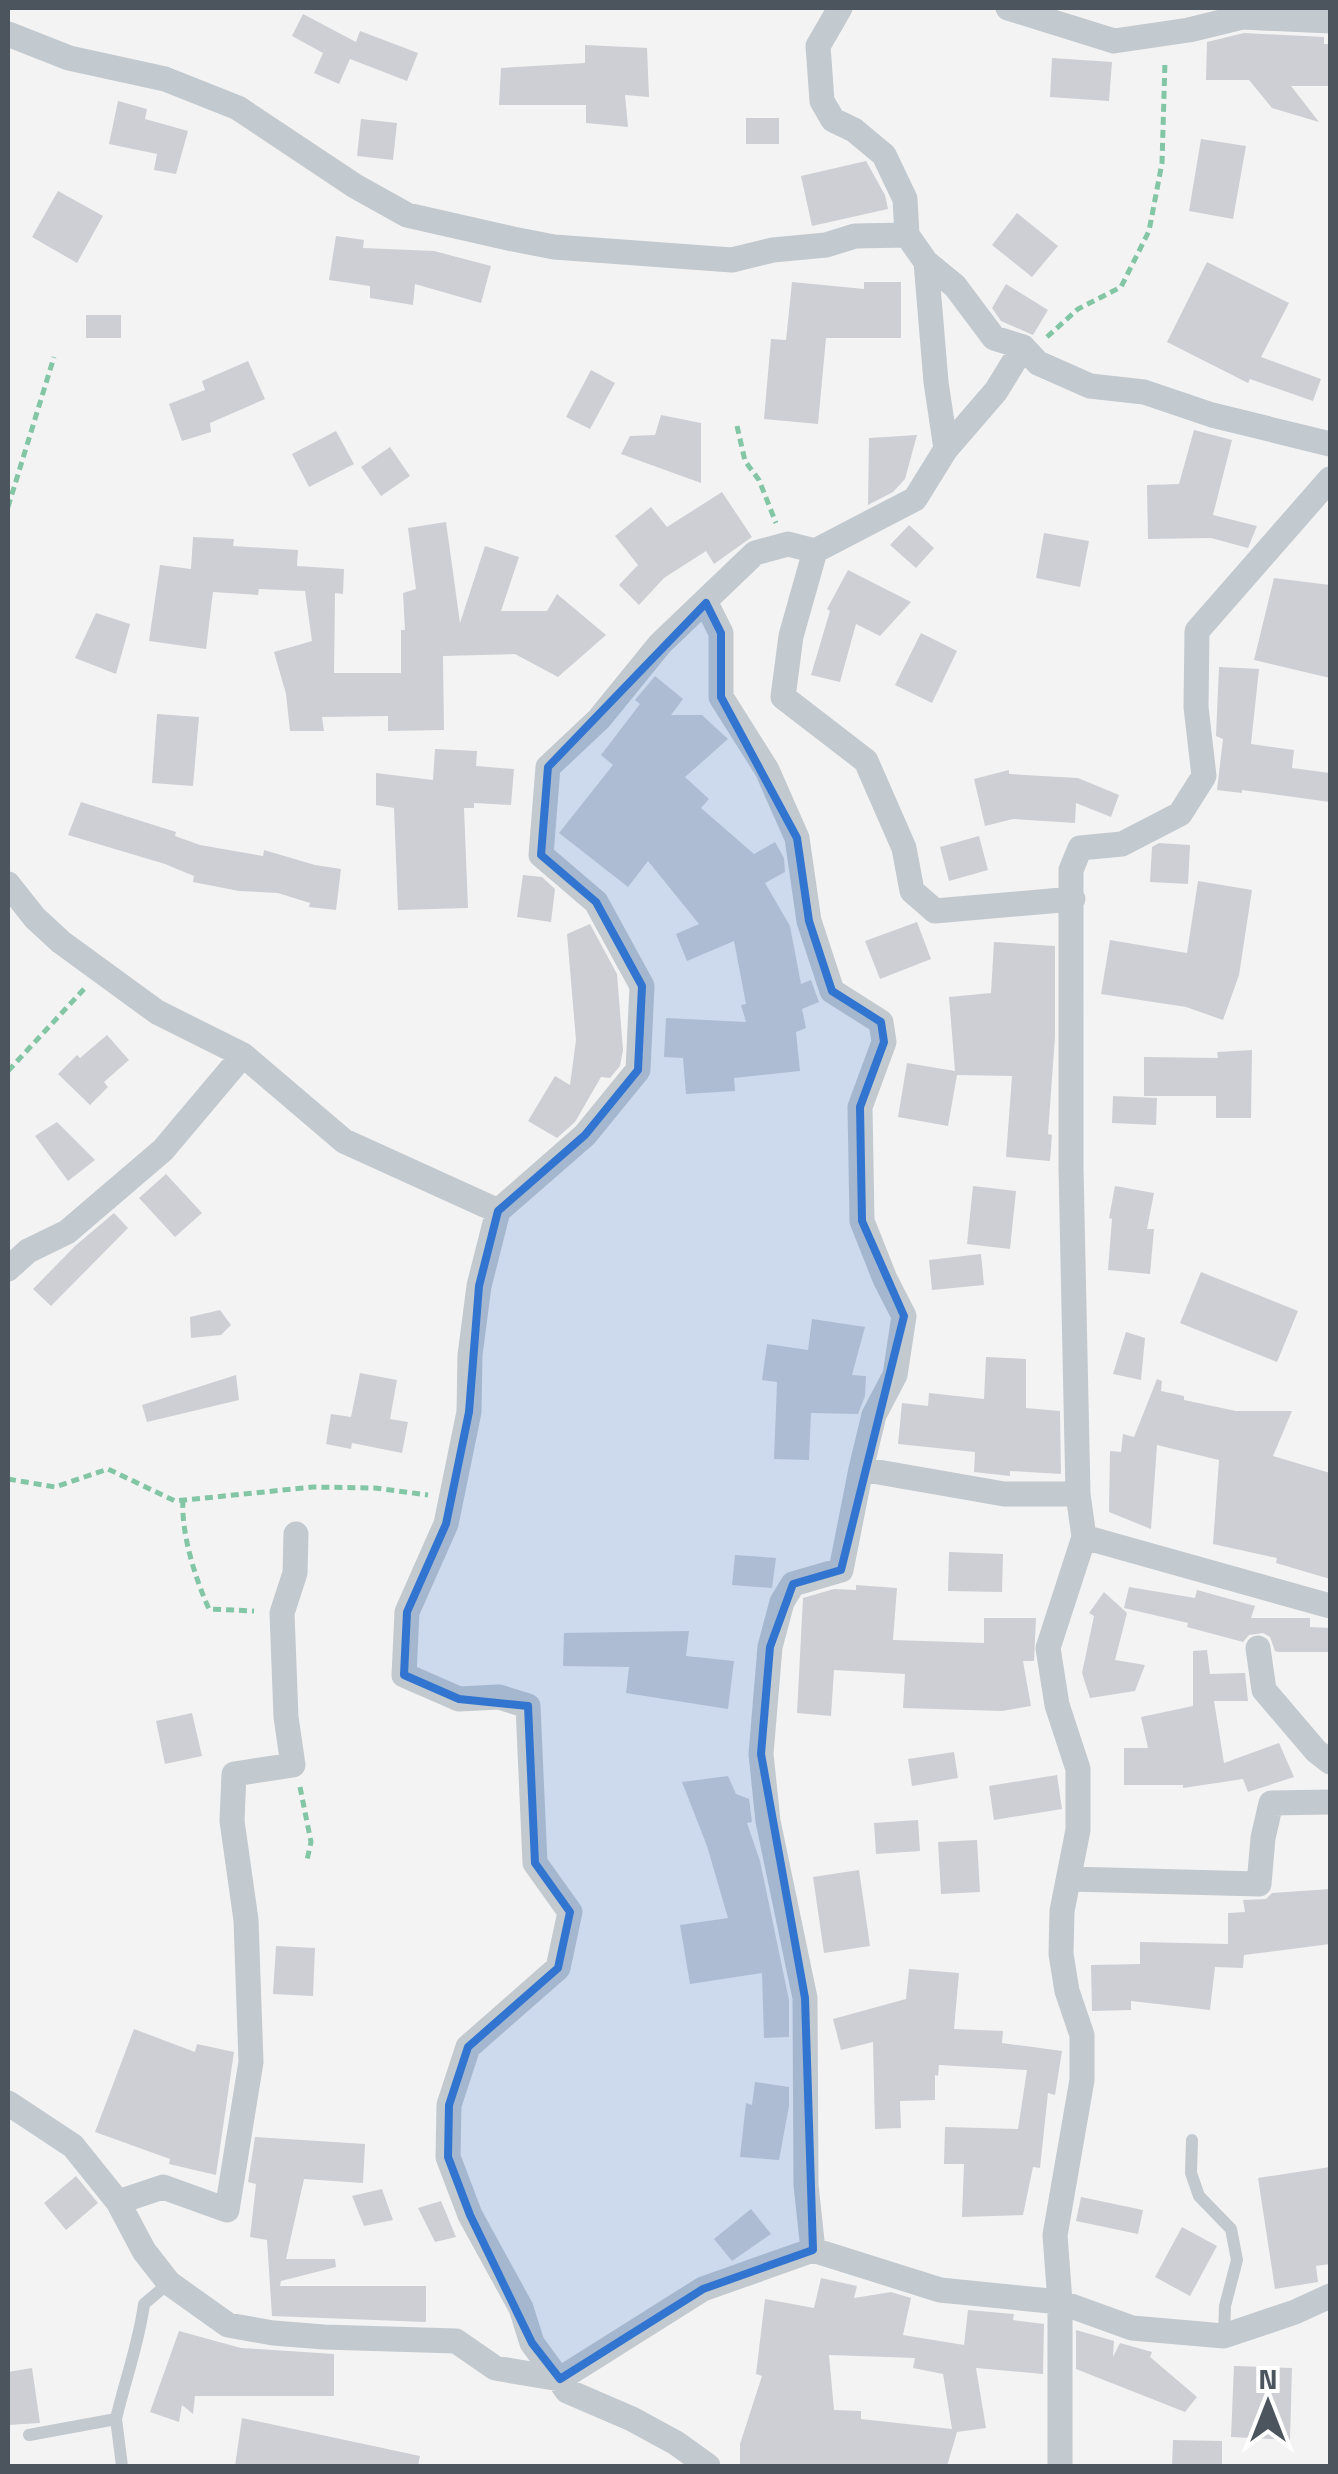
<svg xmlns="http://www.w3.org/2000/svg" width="1338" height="2474" viewBox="0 0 1338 2474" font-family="'Titillium Web',sans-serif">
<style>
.building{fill:#cdcfd4;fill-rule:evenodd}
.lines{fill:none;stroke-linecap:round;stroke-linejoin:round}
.path{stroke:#83c6a6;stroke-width:5;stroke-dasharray:8 5;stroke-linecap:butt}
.service{stroke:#c2c9cf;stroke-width:12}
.minor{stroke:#c2c9cf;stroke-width:25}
.marked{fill:#3175d0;fill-opacity:0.2;stroke:#3175d0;stroke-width:8;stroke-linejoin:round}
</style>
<rect width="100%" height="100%" fill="#f4f3f3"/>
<path class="building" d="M303,14L356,42L360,31L418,53L407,81L350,59L339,84L314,73L323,53L292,36Z
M1244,33L1324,37V44H1330V86H1291L1319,122L1272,108L1249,80H1206L1207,42Z
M585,45L647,48L649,97L625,95L628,127L586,123V105H499L501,68L585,63Z
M1052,58L1112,62L1109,101L1050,97Z
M118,101L147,109L145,119L188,131L176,174L154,170L157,154L109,144Z
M746,118H779V144H746Z
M361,119L397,123L393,160L357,156Z
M1201,139L1246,146L1233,219L1189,211Z
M866,161L885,195L888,209L812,226L801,176Z
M58,191L103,216L77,263L32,237Z
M1017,213L1058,246L1032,277L992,245Z
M336,236L364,240L363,248L434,251L491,266L481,303L415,284L413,305L370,298V286L329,280Z
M1207,262L1289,303L1261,357L1321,379L1313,401L1250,379L1248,383L1167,342Z
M792,282L864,289V282H901V338H826L818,424L764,419L771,339L786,340Z
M1006,284L1048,310L1033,335L1001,321L992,308Z
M86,315H121V338H86Z
M248,361L265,399L210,423L211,432L182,441L169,404L205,390L202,381Z
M591,370L615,383L590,429L566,417Z
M661,415L701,423V483L621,454L630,436L655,435Z
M1194,430L1232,440L1213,515L1257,526L1248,548L1211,538L1148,539L1147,485L1179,484Z
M336,431L354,464L309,487L292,454Z
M917,435L905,479L893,492L868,505L869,438Z
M390,447L410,476L381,496L361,467Z
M722,492L752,537L714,564L706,551L664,578L639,605L619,585L638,565L615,536L651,507L667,527Z
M446,522L460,623L485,546L519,557L501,611H547L557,594L606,635L558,677L515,654L443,656L444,730L388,731V716L322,717L324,731H290L286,694L274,652L312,641L305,591L259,589L258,595L213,592L206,649L149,641L160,565L191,569L193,537L234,539L233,546L298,550L297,566L344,569L343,594L335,593L334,673H401V630H405L403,593L416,589L408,528Z
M909,525L934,548L916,568L890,545Z
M1044,533L1089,541L1080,587L1036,578Z
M848,570L911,602L880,636L856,624L840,682L811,675L830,611L827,609Z
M1274,578L1330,585V678L1254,660Z
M96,613L130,624L116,674L75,658Z
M921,633L957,651L932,703L895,685Z
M1219,667L1259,669L1251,744L1294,750L1292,768L1330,773V802L1242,790V793L1217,790L1223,739L1216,736Z
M655,676L683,699L671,715H702L728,739L685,777L709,799L701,808L754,854L775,842L784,858L785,872L765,883L790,926L801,984L811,980L819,1002L802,1009L806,1028L796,1032L800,1071L734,1078L735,1091L686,1094L683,1058L664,1057L666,1018L746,1022L741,1005L746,1004L734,941L687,961L676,934L699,924L648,861L628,887L559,833L613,765L601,755L640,704L635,700Z
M157,714L199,717L193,786L152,783Z
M435,749L477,751L476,766L514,769L511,805L474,803V808H464L468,908L398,910L394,808L376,805V773L433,780Z
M1009,770V774L1078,778L1119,795L1111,817L1076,803L1075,823L1013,819L985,826L974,779Z
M81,802L176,832L175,836L200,845L263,856L264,850L315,865L341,869L336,910L309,907L310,903L278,893L239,891L193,882L194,876L165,864L68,835Z
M979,836L988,870L949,881L940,847Z
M1159,843L1190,845L1188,884L1150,882L1152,847Z
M523,875L542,877L555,889L551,922L517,917Z
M1198,881L1252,890L1239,975L1223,1020L1186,1007L1101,994L1110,940L1187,953Z
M917,922L931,959L880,979L865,941Z
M590,924L617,974L623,1050L620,1066L610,1078L601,1077L575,1122L557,1138L528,1121L555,1076L570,1085L576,1040L567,934Z
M994,942L1055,946V1037L1048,1134L1052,1135L1050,1161L1006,1157L1012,1076L957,1075L948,1126L898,1117L907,1063L955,1071L949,997L991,993Z
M107,1035L129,1060L104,1082L108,1087L90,1105L58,1074L77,1055L80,1058Z
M1252,1050L1251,1118H1216V1096H1144V1057L1218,1058L1217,1052Z
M1113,1096L1157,1098L1156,1125L1112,1123Z
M57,1122L95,1160L68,1181L35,1136Z
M166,1174L202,1213L175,1237L139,1198Z
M973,1186L1016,1191L1010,1249L967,1244Z
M1115,1186L1154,1193L1147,1229H1154L1150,1274L1108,1270L1112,1219L1109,1218Z
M114,1213L128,1228L51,1306L33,1289L75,1246Z
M981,1254L984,1285L932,1290L929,1260Z
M1201,1272L1298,1311L1277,1362L1180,1323Z
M220,1310L231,1325L221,1335L191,1338L190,1317Z
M812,1319L865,1327L852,1375L866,1376L865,1396L858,1414L811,1413L809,1460L774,1459L777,1382L762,1380L767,1344L808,1350Z
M1126,1332L1145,1338L1141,1380L1113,1374Z
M986,1357L1026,1359V1408L1060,1411L1061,1474L1010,1471V1476L974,1472L975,1452L898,1444L902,1403L928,1406L929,1393L984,1399Z
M360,1373L397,1380L390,1419L408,1422L402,1453L352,1443L351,1449L326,1444L331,1414L351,1417Z
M236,1375L239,1400L147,1422L142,1405Z
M1157,1379L1162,1381L1161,1391L1184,1396V1400L1236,1411H1292L1273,1456L1330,1473V1579L1276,1563L1277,1558L1213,1544L1219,1460L1157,1445L1151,1529L1109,1512L1110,1451L1121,1452L1123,1434L1134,1437Z
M949,1552L1003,1554L1002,1592L948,1591Z
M735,1555L776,1558L772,1588L732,1585Z
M856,1585L897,1588L893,1640L984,1643V1618H1036L1034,1661H1023L1031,1706L1002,1711L903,1708L905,1674L834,1670L831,1716L797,1713L803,1598L834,1589L856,1590Z
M1129,1587L1195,1598L1197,1590L1255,1606L1251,1618H1310V1627L1330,1628V1652H1279L1275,1651L1270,1637L1263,1633L1249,1635L1243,1642L1187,1627L1188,1623L1124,1608Z
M1104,1592L1127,1613L1115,1660L1145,1665L1135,1691L1090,1698L1082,1673L1094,1616L1089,1613Z
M689,1631L686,1656L734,1661L728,1709L626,1693L629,1667L563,1666L564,1633Z
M1207,1650L1210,1674L1245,1673L1248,1701H1214L1224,1763L1279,1743L1294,1777L1248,1792L1243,1779L1183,1788V1785H1124V1748H1148L1141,1717L1193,1706V1651Z
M192,1713L202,1756L165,1764L156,1721Z
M954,1752L958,1778L912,1786L908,1759Z
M1057,1775L1062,1809L994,1820L989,1786Z
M728,1776L736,1794L749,1799L752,1822L747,1823L760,1861L789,2000V2037L764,2038L762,1973L690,1984L680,1925L728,1918L707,1846L682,1782Z
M918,1820L920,1851L876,1854L874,1823Z
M977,1840L980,1892L941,1894L938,1842Z
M859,1870L870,1946L824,1953L813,1877Z
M1330,1889V1944L1244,1955L1243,1968L1215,1967L1210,2010L1131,2001V2010L1092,2011L1091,1965L1140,1964V1942L1228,1944V1913L1245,1912L1243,1900L1266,1899L1272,1893Z
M276,1946L315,1948L313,1996L273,1994Z
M909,1969L959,1973L954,2029L1003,2031L1002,2043L1062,2051L1055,2095L1048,2093L1040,2168L1033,2167L1023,2215L962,2217L964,2164H944L945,2127L1018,2129L1027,2070L939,2065L938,2076L935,2075V2100L900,2101L901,2128L875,2129L873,2042L841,2050L833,2019L906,1999Z
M134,2029L195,2052L197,2044L234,2052L216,2175L169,2164L170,2159L95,2132Z
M755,2082L789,2087V2106L779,2160L740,2157L746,2103L752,2105Z
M255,2137L365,2144L363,2183L304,2179L286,2259H335L336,2267L281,2281L280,2286H426V2322L272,2316L267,2240L250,2237L256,2184L248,2182Z
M1330,2167V2264L1316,2266L1318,2282L1275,2289L1258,2178Z
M76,2176L98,2203L66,2230L44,2203Z
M382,2189L393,2220L364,2226L352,2196Z
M1081,2197L1143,2210L1138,2234L1076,2221Z
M441,2201L456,2237L435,2242L418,2208Z
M751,2209L771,2234L732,2261L714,2239Z
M1182,2227L1217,2246L1190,2296L1155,2277Z
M821,2278L857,2286L854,2298L891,2292L911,2298L903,2335L964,2345L968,2310L1014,2314L1013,2320L1044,2324L1043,2374L976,2368L986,2428L957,2432L947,2466H740V2444L762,2376L756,2374L765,2299L814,2308ZM829,2355L915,2358L913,2368L943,2374L952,2429L861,2419V2411L834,2410Z
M1076,2330L1114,2341L1113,2357L1120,2343L1152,2352L1150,2357L1197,2397L1185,2412L1076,2369Z
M179,2331L241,2348L334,2354V2396H195L193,2414L182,2405L179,2422L150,2412Z
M1234,2366L1292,2368L1290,2440L1231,2437Z
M32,2368L40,2423L8,2425V2372Z
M242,2418L420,2456L418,2466H235Z
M1173,2440L1222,2441V2466H1172Z"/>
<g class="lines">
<path class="path" d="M1047,337L1078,309L1121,287L1149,231L1162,163L1165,61
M737,426L745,461L759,480L776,523
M8,507L54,357
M8,1071L84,989
M8,1479L55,1487L108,1469L175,1501L313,1487L375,1488L428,1495
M183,1500C181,1533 195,1578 209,1609L254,1611
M300,1787L311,1842L307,1860"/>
<path class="service" d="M1192,2140L1191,2173L1199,2196L1231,2229L1237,2260L1225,2306L1224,2336
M116,2419L122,2466
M29,2435L116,2419C125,2380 139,2343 144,2304L169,2283"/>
<path class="minor" d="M840,8L818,46L822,101L833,120L854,130L884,155L905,199L907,235
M1008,8L1114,41L1189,30L1242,17L1330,21
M8,34L69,58L165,79L238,108L355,186L407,215L513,239L554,247L732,260L773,250L826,245L855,236L907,235L926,262L955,286L994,338L1023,347L1038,363L1090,386L1144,392L1212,415L1330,444
M926,262L936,382L946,449
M815,551L915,499L946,449L996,391L1023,347
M706,603L721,633V697L767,770L797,838L809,921L832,991L881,1022L884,1042L860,1107L862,1221L885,1279L904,1316L895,1375L874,1415L861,1469
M8,884L35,918L61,942L157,1012L243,1055L344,1141L498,1211
M8,1269L28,1251L67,1232L163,1150L243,1055
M1084,1537L1330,1606
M1258,1648L1264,1690L1316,1751L1330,1762
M1070,1879L1259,1884L1263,1838L1271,1803L1330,1802
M8,2103L73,2146L118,2202L144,2251L169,2283L228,2325L273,2333L324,2337L456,2341L495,2368L560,2379L703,2289L813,2250L940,2290L1060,2302L1132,2328L1224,2336L1295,2312L1330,2296
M118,2202L163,2187L227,2210L251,2062L246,1920L232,1821L234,1774L293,1765L286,1717L282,1613L295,1573L296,1534
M813,2250L806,2185L805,1998L768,1821L761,1754L770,1647L782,1602L793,1584L841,1570L861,1469L1004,1494H1078
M708,2466L676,2443L632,2419L567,2391L532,2343L521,2308L470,2215L448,2157L449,2105L468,2047L558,1968L570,1912L535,1863L528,1706L499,1697L459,1699L404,1675L407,1612L446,1524L469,1412L470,1355L479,1286L498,1211L585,1135L638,1070L642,986L596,902L541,855L548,767L599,719L660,644L755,553L788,544L815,551L791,636L783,697L866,761L904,848L912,891L935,911L1073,899
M1060,2466V2302L1055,2235L1082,2080V2035L1067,1991L1061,1954L1062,1911L1078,1830V1769L1057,1705L1048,1648L1084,1537L1078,1494L1071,1168V870L1080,848L1122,844L1180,814L1204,776L1196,707L1197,631L1330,479"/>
</g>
<path class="marked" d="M706,603L721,633V697L797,838L809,921L832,991L881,1022L884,1042L860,1107L862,1221L904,1316L841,1570L793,1584L770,1647L761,1754L805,1998L813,2250L703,2289L560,2379L532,2343L470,2215L448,2157L449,2105L468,2047L558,1968L570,1912L535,1863L528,1706L459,1699L404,1675L407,1612L446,1524L469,1412L479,1286L498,1211L585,1135L638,1070L642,986L596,902L541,855L548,767Z"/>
<rect width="1338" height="2474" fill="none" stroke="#4c555e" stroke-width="20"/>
<g transform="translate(1268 2404)" stroke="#ffffff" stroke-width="8" paint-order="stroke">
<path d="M0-8L18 38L0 25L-18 38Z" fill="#4c555e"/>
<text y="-15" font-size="28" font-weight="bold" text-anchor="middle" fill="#4c555e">N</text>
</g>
</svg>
